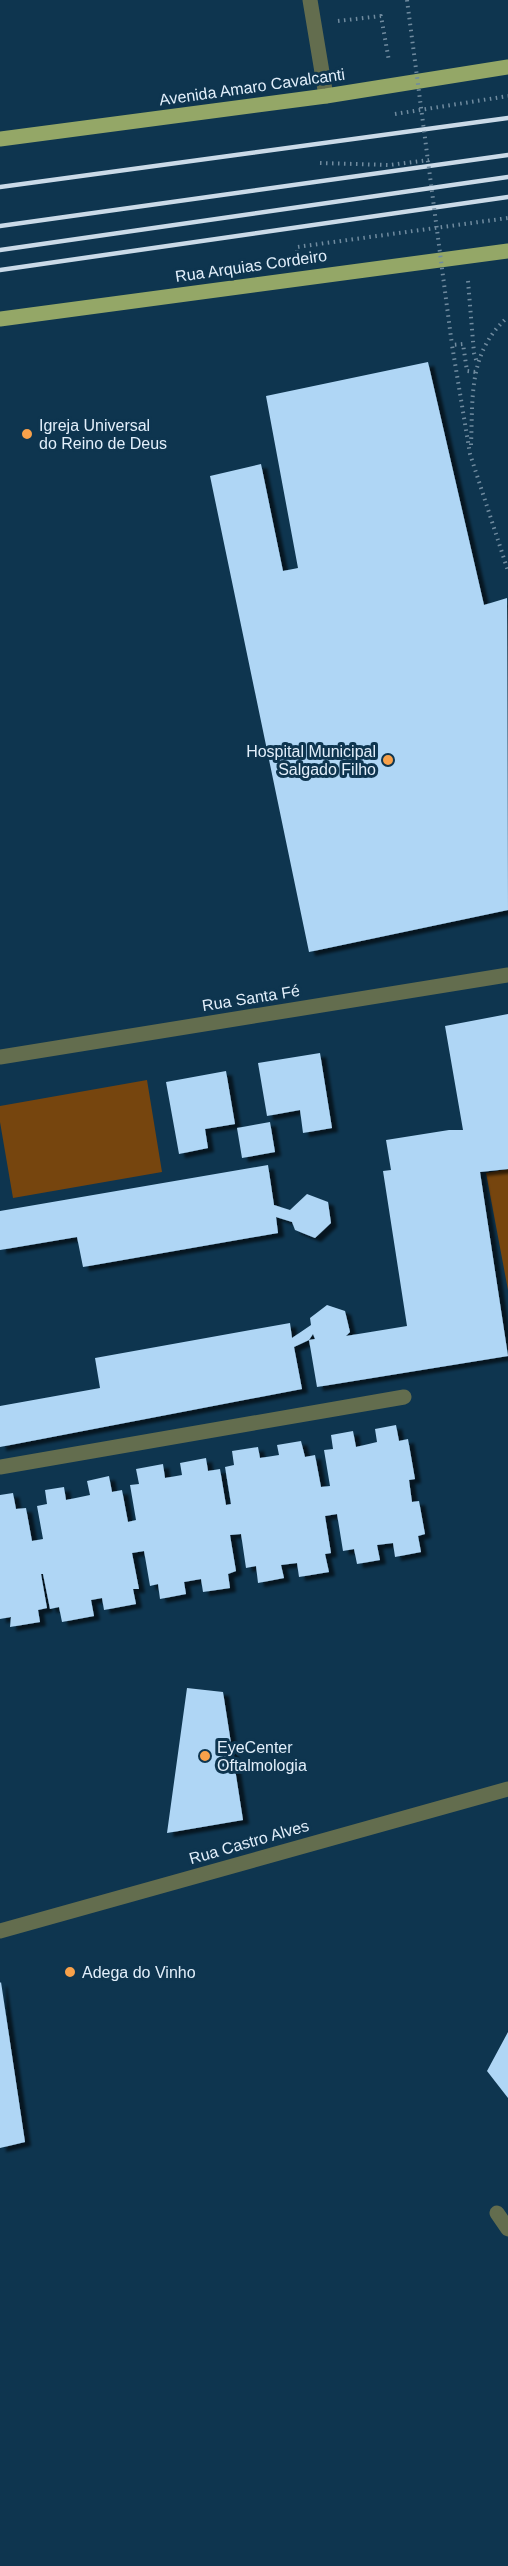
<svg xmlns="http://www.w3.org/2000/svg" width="508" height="2566" viewBox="0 0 508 2566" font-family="Arial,sans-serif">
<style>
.green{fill:#76450e}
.building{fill:#afd6f5;filter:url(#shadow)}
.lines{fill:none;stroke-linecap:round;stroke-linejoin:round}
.path{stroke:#708b9f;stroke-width:4;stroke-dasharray:1.5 4.5;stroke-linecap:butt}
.minor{stroke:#636d4e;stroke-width:15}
.major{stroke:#94a767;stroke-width:15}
.rail{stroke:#cadae8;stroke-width:4.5}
.path-bridge{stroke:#708b9f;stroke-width:4;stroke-dasharray:1.5 4.5;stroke-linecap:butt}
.poi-dot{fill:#f8a14a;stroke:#0e354f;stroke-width:2}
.labels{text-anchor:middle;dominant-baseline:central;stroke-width:6;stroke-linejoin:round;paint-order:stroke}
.street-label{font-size:16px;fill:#e2effb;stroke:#0e354f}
.poi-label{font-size:16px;fill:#e2effb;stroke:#0e354f;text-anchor:start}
</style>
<defs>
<filter id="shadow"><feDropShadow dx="6" dy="4" stdDeviation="1.5" flood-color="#0009"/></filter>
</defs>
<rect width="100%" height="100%" fill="#0e354f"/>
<path class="green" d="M147,1080L162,1172L13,1198L0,1122V1106Z
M508,1169V1290L486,1173Z"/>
<path class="building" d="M428,362L484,605L507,598L508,910L309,952L210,476L261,464L283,571L298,568L266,396Z
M508,1014V1169L480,1172L508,1356L317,1387L309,1340L315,1339L313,1334L309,1340L294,1347L302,1389L0,1447V1406L100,1388L95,1358L290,1323L292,1338L311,1325L310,1318L327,1305L345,1311L350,1332L346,1336L407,1326L383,1171L391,1170L386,1140L449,1130H463L445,1026Z
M320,1053L332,1128L303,1133L300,1110L267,1116L258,1063Z
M226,1071L235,1124L205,1129L208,1148L179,1154L166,1082Z
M270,1122L275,1152L242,1158L237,1128Z
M268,1165L274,1205L290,1210L307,1194L328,1202L331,1223L315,1238L295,1230L292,1222L276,1217L278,1233L83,1267L77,1237L0,1250V1211Z
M396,1425L399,1441L408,1439L415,1479L409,1480L412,1502L419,1501L425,1534L418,1536L421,1552L395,1557L393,1543L377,1545L380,1560L357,1564L354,1549L343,1551L337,1514L325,1516L331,1553L325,1554L329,1572L299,1577L297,1563L281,1565L284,1578L258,1583L256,1566L246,1568L241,1534L230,1535L236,1571L228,1574L230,1588L203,1592L201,1579L184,1582L186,1594L160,1599L158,1584L150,1586L144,1551L132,1553L139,1589H133L136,1604L104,1610L102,1598L91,1600L94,1616L62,1622L59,1607L50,1609L43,1574H41L47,1608L38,1610L40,1622L10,1627L11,1617L0,1619V1495L13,1493L16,1509L26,1508L32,1541L43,1539L37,1506L47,1504L45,1490L64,1487L66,1500L90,1495L87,1481L109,1476L112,1492L122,1490L128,1522L136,1520L130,1485L139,1484L136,1469L163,1464L165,1478L182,1475L180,1463L206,1458L208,1471L220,1469L226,1505L231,1504L225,1467L234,1465L232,1451L258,1447L260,1458L279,1455L277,1445L301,1441L305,1457L315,1455L321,1487L330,1486L324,1450L333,1449L331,1435L353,1431L356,1447L377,1442L375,1429Z
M187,1688L223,1692L243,1820L167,1833Z
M1,1982L25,2142L0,2148V1983Z
M508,2032V2098L487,2071Z"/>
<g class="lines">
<path class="path" d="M338,21L381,16L389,61
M395,114L508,96
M320,163L389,165L429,160
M297,252V247L508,218
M468,281L474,353L477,363
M475,372L467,371L463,344L452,345L470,454L508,571
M471,445C473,396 468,352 508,317"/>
<path class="minor" d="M310,0L326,96
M0,1057L508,975
M0,1467L404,1397
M0,1931L508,1789
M497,2213L508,2229"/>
<path class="major" d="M0,139L326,96L508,67
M0,319L508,251"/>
<path class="rail" d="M0,187L508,118
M0,226L508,155
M0,250L508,177
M0,270L508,197"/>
<path class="path-bridge" d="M407,0L452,345"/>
</g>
<g class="poi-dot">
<circle cx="27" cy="434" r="6"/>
<circle cx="388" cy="760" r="6"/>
<circle cx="205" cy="1756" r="6"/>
<circle cx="70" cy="1972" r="6"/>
</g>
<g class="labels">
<g class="street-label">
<text transform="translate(252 87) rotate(-8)">Avenida Amaro Cavalcanti</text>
<text transform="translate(251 266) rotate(-8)">Rua Arquias Cordeiro</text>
<text transform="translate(251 998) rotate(-9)">Rua Santa Fé</text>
<text transform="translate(249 1842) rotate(-16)">Rua Castro Alves</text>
</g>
<g class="poi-label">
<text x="39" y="425">Igreja Universal<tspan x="39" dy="18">do Reino de Deus</tspan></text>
<text x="376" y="751" text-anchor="end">Hospital Municipal<tspan x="376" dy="18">Salgado Filho</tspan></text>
<text x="217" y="1747">EyeCenter<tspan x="217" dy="18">Oftalmologia</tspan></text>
<text x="82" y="1972">Adega do Vinho</text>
</g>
</g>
</svg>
